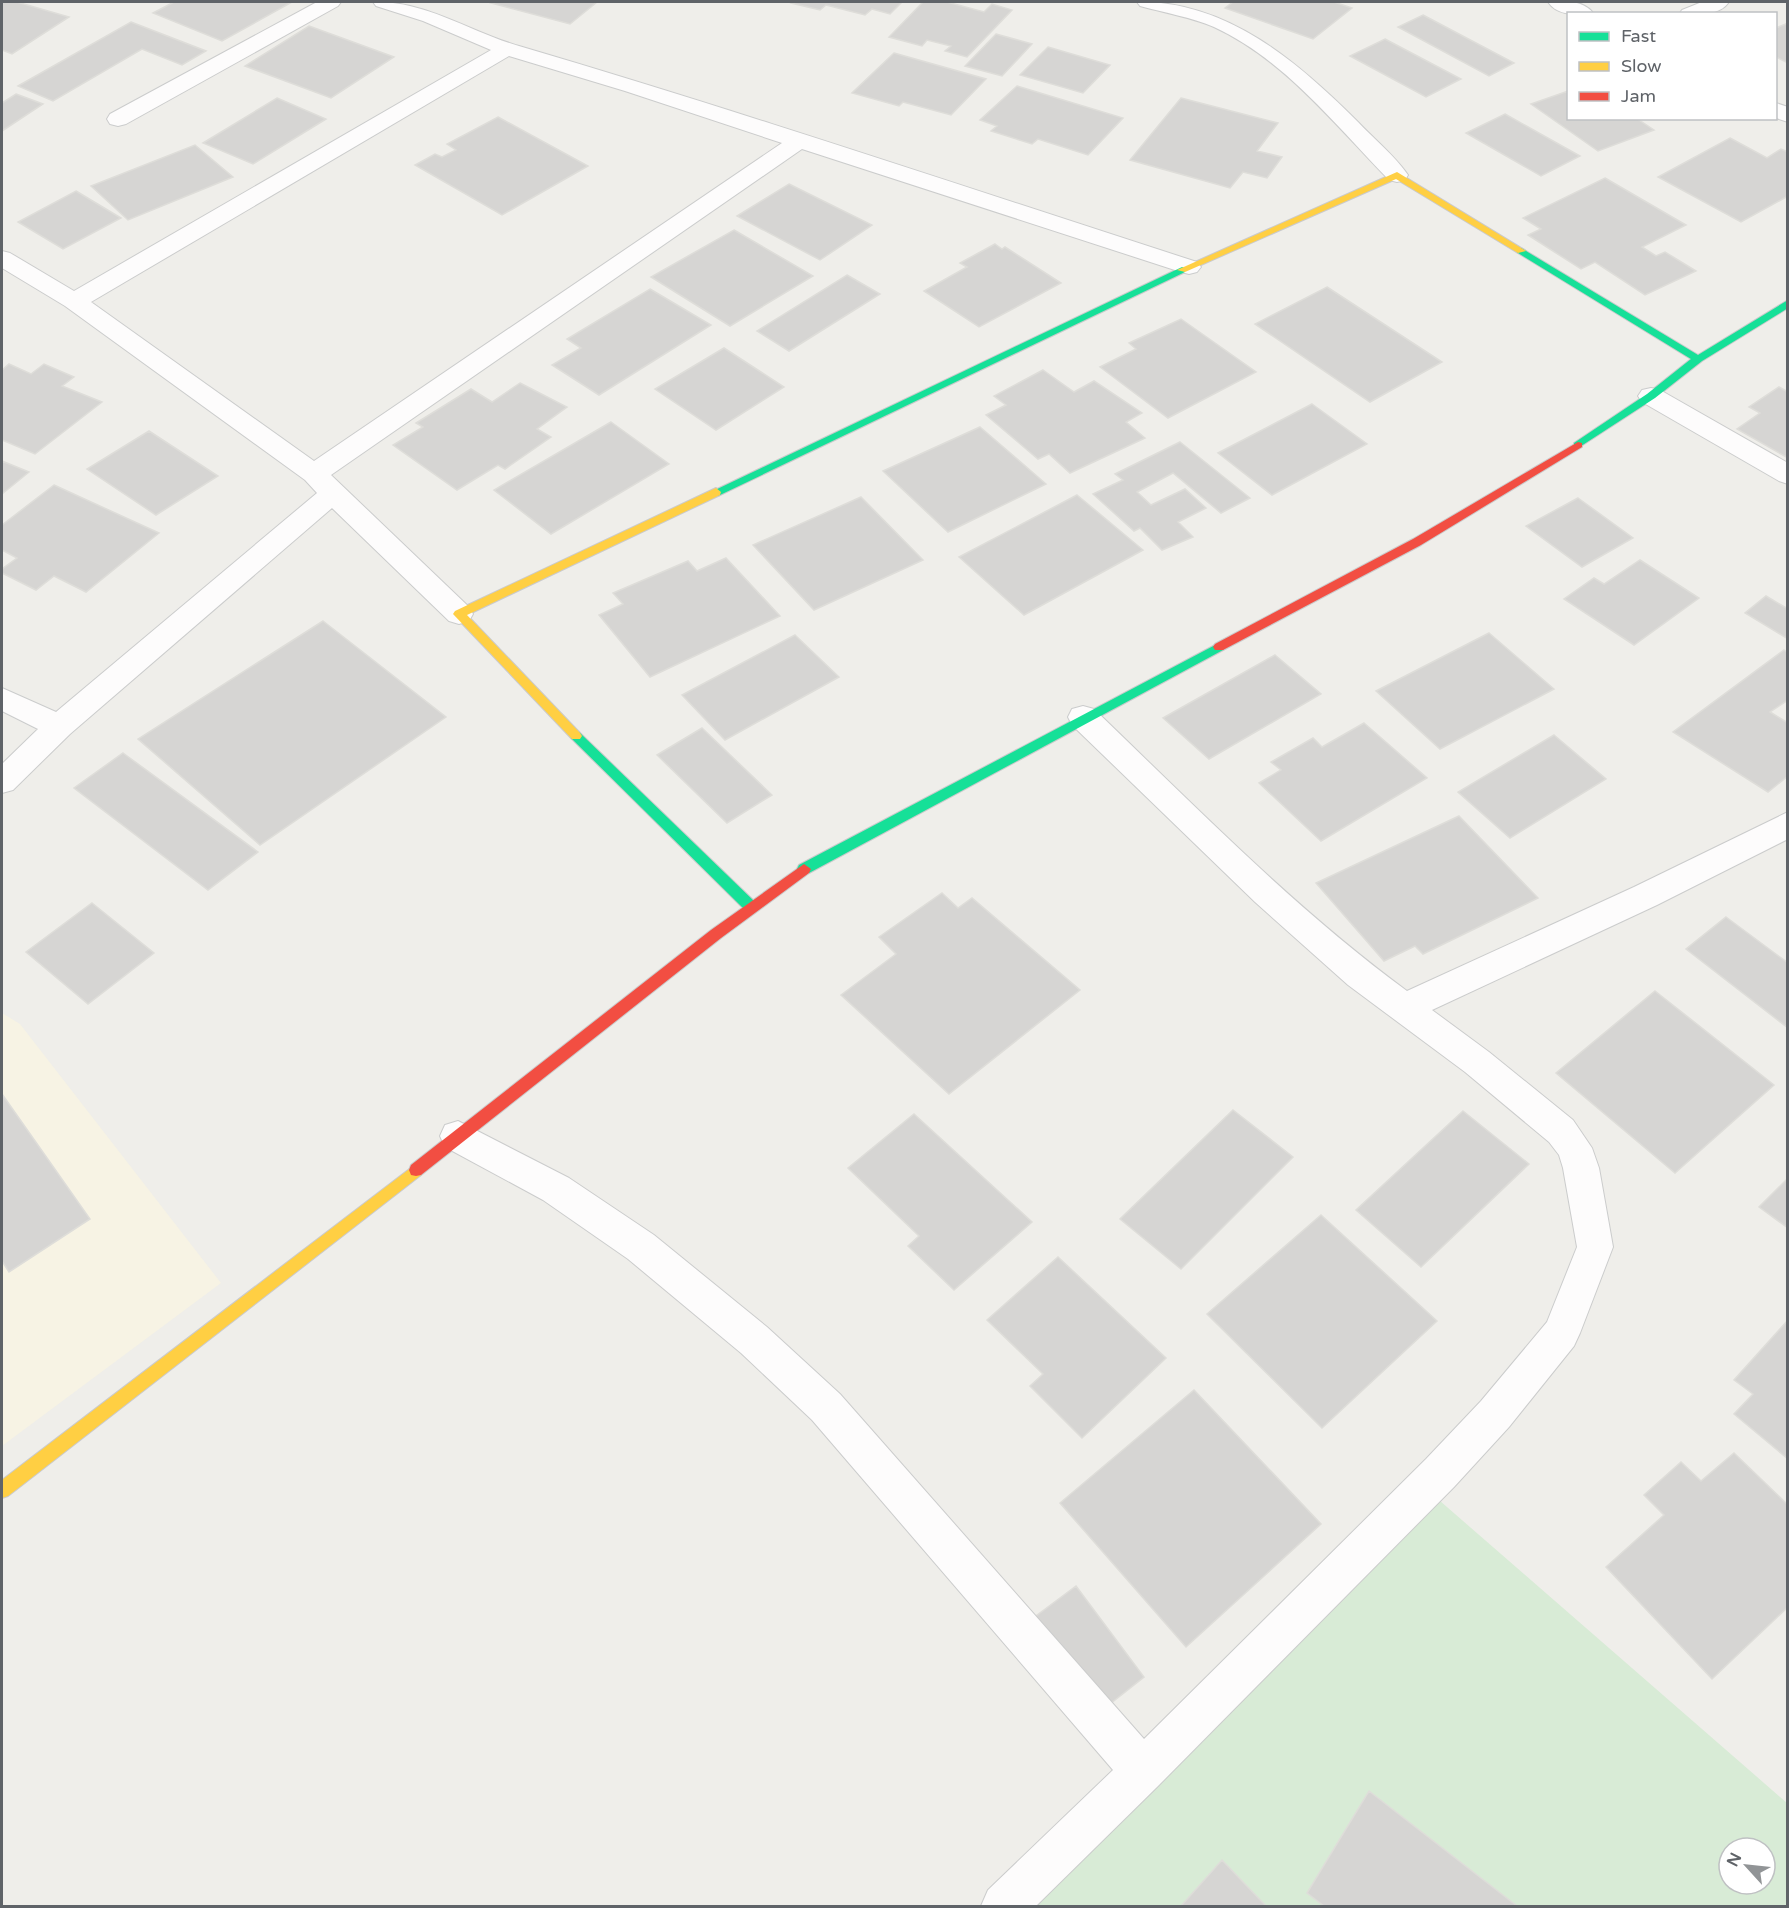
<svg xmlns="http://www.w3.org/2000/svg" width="1789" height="1908" viewBox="0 0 1789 1908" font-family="'Varela Round',sans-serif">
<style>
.commercial{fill:#f7f3e4}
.green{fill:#d8ebd6;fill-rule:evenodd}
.building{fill:#d6d5d3;stroke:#deddd9;stroke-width:1.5}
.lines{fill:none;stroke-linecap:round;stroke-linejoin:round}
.street-casing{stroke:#cbcccc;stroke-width:2}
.fast-casing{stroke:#cacacb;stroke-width:2}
.slow-casing{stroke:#cacacb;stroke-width:2}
.jam-casing{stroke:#cacacb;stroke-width:2}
.street{fill:#fdfcfc;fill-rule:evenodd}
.fast{fill:#16e098;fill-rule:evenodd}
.slow{fill:#ffcf43;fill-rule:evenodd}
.jam{fill:#f24e42;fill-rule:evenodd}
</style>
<rect width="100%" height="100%" fill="#efeeea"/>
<path class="commercial" d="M2,1013L20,1024L221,1283L2,1446Z"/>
<path class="green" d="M1424,1487L1787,1803V1906H1026ZM1729,1848H1765V1884H1729Z"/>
<path class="building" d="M2,2H17L69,17L12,54L2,50Z
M174,2H292L222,41L153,13Z
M493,2H597L570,24L491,3Z
M792,2H902L890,14L872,9L865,15L826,5L820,10L791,3Z
M923,2H947L984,12L992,4L1012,10L967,57L945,51L951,46L927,40L922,46L889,37Z
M1233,2H1334L1352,8L1313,39L1225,8Z
M1423,15L1514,63L1489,76L1398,27Z
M131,22L206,51L182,65L142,49L53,101L18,86Z
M1788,23V63L1776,57V28Z
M309,26L394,57L331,98L245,66Z
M996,34L1032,44L1002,76L965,66Z
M1385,39L1461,79L1426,97L1350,56Z
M1048,47L1110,65L1083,93L1020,75Z
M894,53L986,79L951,115L903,102L899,106L852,93Z
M1017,86L1123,118L1088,155L1038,139L1032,144L991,131L997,126L980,120Z
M1568,91V118H1636L1654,130L1598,151L1531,104Z
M16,94L43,104L2,131V103Z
M277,98L326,119L253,164L203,143Z
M1181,98L1278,123L1257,151L1282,157L1267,178L1243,172L1230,188L1130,160Z
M1505,114L1580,156L1541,176L1466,133Z
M498,117L588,166L502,215L415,165L435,154L442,157L456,150L447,144Z
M1730,138L1767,158L1781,149L1788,152V196L1741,222L1658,177Z
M195,145L233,177L128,220L91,186Z
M1605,178L1686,225L1642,247L1656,256L1665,252L1696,271L1645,295L1595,262L1581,269L1528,235L1541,229L1523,218Z
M789,184L872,225L820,260L737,216Z
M76,191L121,218L63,249L18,222Z
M734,230L813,276L730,326L651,277Z
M995,244L1002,249L1005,247L1061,283L979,327L924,291L967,267L960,263Z
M847,275L880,294L789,351L757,331Z
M1327,287L1442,362L1370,402L1255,324Z
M650,289L711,325L599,395L552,365L581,348L567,339Z
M1181,319L1256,372L1168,418L1100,367L1136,349L1129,343Z
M724,348L784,387L716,430L655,389Z
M9,364L31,374L44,364L74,377L62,386L102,402L35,454L2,440V370Z
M1043,370L1074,392L1094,381L1142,413L1126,422L1145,438L1070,473L1049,454L1038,459L986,415L1006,405L994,396Z
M520,383L567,407L537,429L551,437L505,469L498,465L457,490L393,445L423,427L416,423L471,389L492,402Z
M1779,387L1788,392V458L1737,429L1760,413L1749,407Z
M1312,404L1367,444L1272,495L1218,453Z
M611,422L669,464L551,534L494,490Z
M980,427L1046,484L948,532L883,471Z
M149,431L218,476L156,515L87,469Z
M1180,442L1250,498L1221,513L1173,473L1137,492L1151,505L1185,489L1206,508L1178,522L1193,537L1162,550L1140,528L1134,531L1093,494L1123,480L1115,474Z
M2,461L29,472L2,494Z
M54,485L159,533L86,592L54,576L36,590L2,573V569L17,558L2,550V525Z
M1077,495L1143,550L1024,615L959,557Z
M861,497L923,560L814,610L753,545Z
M1578,498L1633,538L1582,567L1526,526Z
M726,558L780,616L650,677L599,615L623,604L613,593L688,561L697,571Z
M1640,560L1699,598L1634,645L1564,599L1594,578L1604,584Z
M1766,596L1788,609V639L1745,613Z
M323,621L446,717L260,845L138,739Z
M1489,633L1554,689L1440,749L1376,691Z
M795,635L839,677L725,740L682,695Z
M1784,650L1788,653V700L1770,712L1788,723V776L1768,792L1673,732Z
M1275,655L1321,694L1209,759L1163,718Z
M1364,723L1427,778L1321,841L1259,783L1281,770L1271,762L1313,738L1322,747Z
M702,728L772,795L727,823L657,755Z
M1554,735L1606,779L1510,838L1458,792Z
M123,753L258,852L208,890L74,788Z
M1459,816L1538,898L1423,954L1415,946L1384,961L1316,883Z
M942,893L958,908L972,898L1080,990L949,1094L841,995L896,954L879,937Z
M92,903L154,953L88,1004L26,952Z
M1726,917L1788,963V1028L1686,949Z
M1655,991L1774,1085L1675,1173L1556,1073Z
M2,1094L90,1219L9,1272L2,1261Z
M1233,1110L1293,1157L1181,1269L1120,1219Z
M1463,1111L1529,1164L1421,1267L1356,1210Z
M914,1114L1032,1222L954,1290L908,1246L919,1236L848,1168Z
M1788,1178V1228L1759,1207Z
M1321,1215L1437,1321L1322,1428L1207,1314Z
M1058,1257L1166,1358L1082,1438L1030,1386L1043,1374L987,1320Z
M1788,1320V1459L1734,1414L1753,1394L1734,1380Z
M1194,1390L1321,1524L1186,1647L1060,1503Z
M1734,1453L1788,1505V1607L1712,1679L1606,1567L1664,1515L1644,1495L1681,1462L1701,1481Z
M1076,1586L1144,1677L1096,1715L1028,1622Z
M1369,1791L1517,1906H1324L1307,1893Z
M1222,1860L1266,1906H1181Z"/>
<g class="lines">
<g class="street-casing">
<path id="street" d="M317,2H341L338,6L126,124L118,126L110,124L107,119L110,114Z
M373,2C425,0 470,32 519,46C746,113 971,189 1197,262L1201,267L1197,272L1189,274L1181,272L802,149L331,475L469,607L473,614L469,621L459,624L449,621L332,508L70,734L13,790L2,793V764L38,729L2,711V688L56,712L317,493L305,480L65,306L2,268V251L10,253L74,291L491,50L423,21L376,6ZM509,56L625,91L782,143L314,461L91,302Z
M1137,2C1227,0 1299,63 1358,122C1374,139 1395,156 1408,175L1405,180L1397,182L1389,180C1336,126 1284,59 1214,27C1191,17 1165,13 1140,6Z
M1548,2C1563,0 1584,0 1594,14C1578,14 1558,17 1548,2Z
M1702,2H1729C1719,17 1695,14 1679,14L1682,10Z
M1776,103L1788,107V122L1776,118Z
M1651,388L1660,390L1788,463V484L1779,481L1642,402L1638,396L1642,390Z
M1083,706L1094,709C1195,806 1294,908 1407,991L1634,887L1788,812V839L1657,905L1432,1010L1489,1052L1573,1120L1592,1148L1599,1168L1613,1247L1580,1333L1574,1346L1509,1427L1454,1487L1158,1786L1036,1906H981L988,1890L1113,1770L812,1420L741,1353L628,1259L543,1200L445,1147L440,1136L445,1125L458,1121L569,1178L654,1235L767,1327L840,1394L1144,1739L1426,1459L1481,1401L1547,1322L1577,1247L1563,1168L1559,1155L1549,1142L1465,1072L1348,985L1255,902L1072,725L1068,717L1072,709Z"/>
</g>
<g class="fast-casing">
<path id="fast" d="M1521,248L1698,355L1788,300V308L1702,361L1655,398L1578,448L1574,447V443L1647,394L1691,359L1518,253L1516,251Z
M1182,267L1185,268V272L720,495L716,496L711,492Z
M1219,643L1223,644L1225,647L1223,650L809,873H799L797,869L799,865Z
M576,731L580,733L755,902L757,906L755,910H745L572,739L570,736L572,733Z"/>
</g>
<g class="slow-casing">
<path id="slow" d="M1397,172L1526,251L1518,253L1396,179L1185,272L1177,270Z
M716,488L721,492L720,495L467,615L580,733L582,736L580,739H572L453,614L455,611Z
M416,1164L421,1165L423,1170L421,1175L8,1496L2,1498V1480Z"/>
</g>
<g class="jam-casing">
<path id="jam" d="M1578,442L1582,443V447L1421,545L1223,650H1215L1213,647L1215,644L1413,539Z
M804,864L811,869L809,873L721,938L421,1175L416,1176L411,1175L409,1170L411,1165L711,930Z"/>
</g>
<use href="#street" class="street"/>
<use href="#fast" class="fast"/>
<use href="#slow" class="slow"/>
<use href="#jam" class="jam"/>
</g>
<rect width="1789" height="1908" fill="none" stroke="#5f6368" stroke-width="6"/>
<rect x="1567" y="12" width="210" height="108" fill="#ffffff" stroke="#bfc1c3" stroke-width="1.5"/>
<rect x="1579" y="32" width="30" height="9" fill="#16e098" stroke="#bfc1c3" stroke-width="1.5"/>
<text x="1621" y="42" font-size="18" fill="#5f6368">Fast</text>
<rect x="1579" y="62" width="30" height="9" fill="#ffcf43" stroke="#bfc1c3" stroke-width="1.5"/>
<text x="1621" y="72" font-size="18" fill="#5f6368">Slow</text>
<rect x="1579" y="92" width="30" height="9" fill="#f24e42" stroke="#bfc1c3" stroke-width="1.5"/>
<text x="1621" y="102" font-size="18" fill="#5f6368">Jam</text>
<g transform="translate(1747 1866) rotate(297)"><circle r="28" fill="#ffffff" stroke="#bfc1c3" stroke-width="1.5"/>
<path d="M0-4.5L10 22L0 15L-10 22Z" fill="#919496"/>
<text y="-9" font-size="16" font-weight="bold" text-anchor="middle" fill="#5f6368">N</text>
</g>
</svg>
